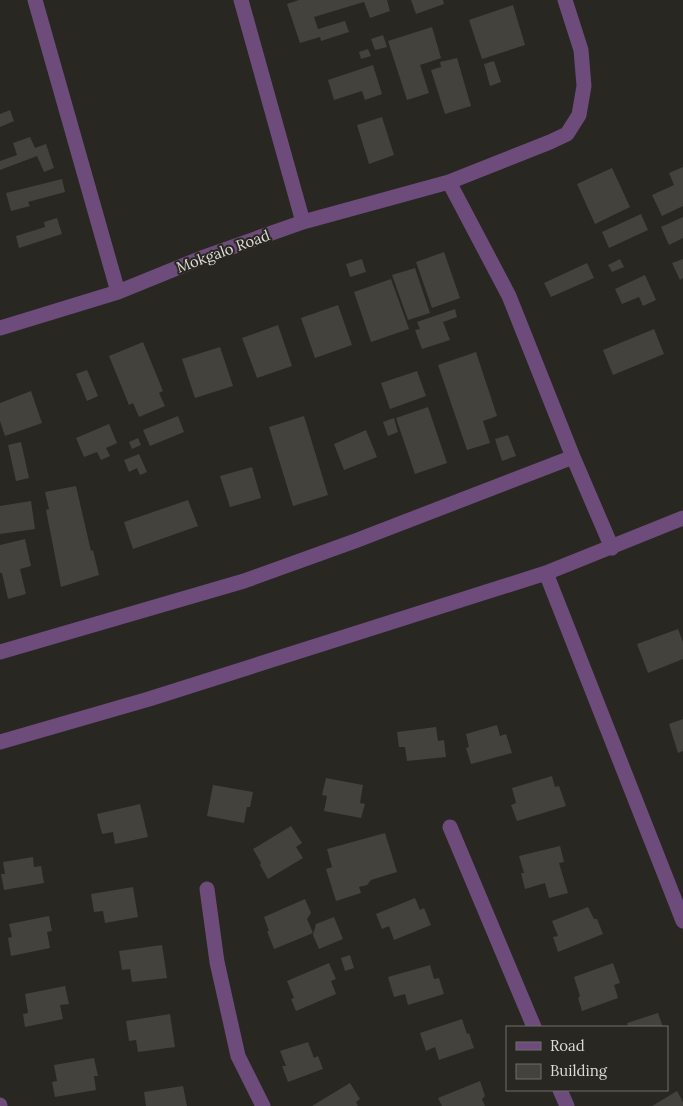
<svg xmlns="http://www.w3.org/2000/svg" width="683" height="1106" viewBox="0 0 683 1106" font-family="Lora,serif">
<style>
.building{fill:#44423c}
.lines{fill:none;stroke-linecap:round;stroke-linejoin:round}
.minor{stroke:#6d4b7a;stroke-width:15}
.labels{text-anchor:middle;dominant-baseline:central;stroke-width:4;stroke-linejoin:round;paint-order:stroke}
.street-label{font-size:15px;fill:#dcdbd7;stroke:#282721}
</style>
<rect width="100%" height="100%" fill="#282721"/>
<path class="building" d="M299,0H387L390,11L370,18L364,2L314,17L318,29L345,21L349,32L321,41L320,37L300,43L287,4Z
M411,0H443L444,4L416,14Z
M513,5L525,45L482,59L469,20Z
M432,27L441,58L420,65L429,93L407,100L388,41Z
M383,35L387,47L375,50L371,39Z
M368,49L371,56L361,59L359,52Z
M457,58L471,106L445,114L431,70L441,67L440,62Z
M494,61L501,82L490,86L484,64Z
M373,65L382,94L365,100L362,91L334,100L328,80Z
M10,110L14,121L0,127V114Z
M382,117L394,155L369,164L357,125Z
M30,137L35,148L46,144L54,168L44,172L37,156L0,170V161L17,155L13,143Z
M683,167V206L662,216L652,195L674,185L669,173Z
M612,168L630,207L595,224L577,184Z
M62,179L65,192L28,202L30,206L11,211L6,193Z
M641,214L648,230L609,248L602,232Z
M683,217V238L669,245L661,227Z
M57,218L62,234L19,248L16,236L45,227L44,222Z
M444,252L460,298L432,308L416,262Z
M362,259L366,272L350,277L346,264Z
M620,259L624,267L612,272L608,265Z
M683,259V278L680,280L672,263Z
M587,263L594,278L551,297L544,283Z
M415,268L430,313L408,320L392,275Z
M645,275L656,300L643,306L639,297L622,304L615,289Z
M391,279L409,329L371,342L354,292Z
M338,305L352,345L315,358L301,318Z
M455,309L457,317L443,322L450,340L422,349L415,330L420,329L417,322Z
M278,325L292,366L257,378L242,338Z
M654,329L664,354L613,375L603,350Z
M143,342L163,391L159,393L165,406L139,417L133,403L129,405L109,356Z
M220,347L233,386L195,398L182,359Z
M476,352L497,416L483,421L490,443L467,450L438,365Z
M87,370L98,396L87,401L76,374Z
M417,371L426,396L390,409L381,383Z
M31,391L42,423L5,436L0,421V403Z
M428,407L447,463L415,474L396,418Z
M178,416L184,432L150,446L143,430Z
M304,416L328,495L293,506L269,427Z
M394,418L398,432L388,436L383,422Z
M109,424L117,443L106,448L110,456L101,460L97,452L84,457L76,438Z
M366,430L377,457L344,470L334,444Z
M508,435L516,456L502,461L495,439Z
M138,438L141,445L132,449L129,442Z
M21,442L29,478L16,481L8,445Z
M139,454L147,472L140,475L137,468L129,472L124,460Z
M252,467L261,498L230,507L220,476Z
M76,486L91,551L93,550L99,575L61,587L46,510L49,509L45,492Z
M188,500L198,526L133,549L124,522Z
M31,501L35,529L0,534V506Z
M25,539L31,566L20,569L26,594L8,599L2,573H0V545Z
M678,629L683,642V659L648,673L637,644Z
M683,719V751L678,753L669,724Z
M497,725L500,736L506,734L512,753L471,764L466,748L469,747L466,734Z
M436,727L438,741L444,740L446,757L407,761L405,747H399L397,732Z
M552,776L555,787L559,786L566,806L517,821L511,805L516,803L512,788Z
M326,778L363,785L360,803L365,804L361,818L324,811L327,796L322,795Z
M213,785L253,792L250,807H247L244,823L207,816Z
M140,804L148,837L115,844L113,832L102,834L97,814Z
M291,826L302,843L296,847L303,858L268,879L260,865L261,863L253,849Z
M385,833L397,872L371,880L367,885L359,887L361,893L336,901L326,869L332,867L327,849Z
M560,846L564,862L559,863L568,893L549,898L545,883L525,889L521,873H524L519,856Z
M33,857L34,867L41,866L44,883L4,890L1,874H5L3,862Z
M133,887L138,917L105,923L103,911L94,912L91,894Z
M415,898L420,910L424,908L431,925L394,940L389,926L382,929L376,914Z
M305,899L311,913L307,919L313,933L274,949L267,931H269L264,917Z
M588,907L594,919H597L603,934L558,952L553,937L558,936L552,921Z
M49,916L52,931L47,932L50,948L11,956L8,938L12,937L9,924Z
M334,917L343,939L319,949L313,935L316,924Z
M162,945L167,978L132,982L130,969L122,970L119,951Z
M350,955L354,968L345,971L341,958Z
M329,963L336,979L331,981L336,994L296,1011L291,999L294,998L287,981Z
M613,963L620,983L614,985L618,998L582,1011L578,998L580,996L574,977Z
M430,965L434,979L439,978L444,994L408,1005L405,994L394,997L388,977Z
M65,986L69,1004L60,1005L63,1019L25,1027L23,1014L28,1013L25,994Z
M658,1013L663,1027H628L627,1023Z
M170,1014L175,1047L138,1052L136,1040L129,1041L126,1021Z
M462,1019L467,1034L469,1033L474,1048L439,1060L435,1047L426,1051L420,1033Z
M308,1042L314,1058L318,1056L323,1069L288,1082L282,1066H286L280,1051Z
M94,1058L98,1076H94L96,1090L55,1097L52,1082L57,1081L54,1065Z
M480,1081L485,1096L482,1099L485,1106H442L438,1098Z
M350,1083L360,1099L356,1102L358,1106H312Z
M183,1086L187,1106H146L144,1092Z
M677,1091L683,1102V1106H652Z"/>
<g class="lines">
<path class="minor" d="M35,0L118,292
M241,0L303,222
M449,182L509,296L573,457L612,548
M0,328L118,292L204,257L303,222L449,182L550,142L567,134L579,115L584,86L581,50L565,0
M546,573L683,921
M0,652L244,581L355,541L573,457
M0,742L149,699L546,573L683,518
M450,827L534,1027
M207,889L217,962L238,1056L263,1106
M560,1090L567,1106
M0,1105V1106"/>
</g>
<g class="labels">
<g class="street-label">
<text transform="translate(223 251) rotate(-20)">Mokgalo Road</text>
</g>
</g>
<rect x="506" y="1026" width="162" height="65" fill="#282721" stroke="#706f6a"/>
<rect x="516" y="1042" width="25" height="8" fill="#6d4b7a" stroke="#706f6a"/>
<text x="550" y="1051" font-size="15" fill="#dcdbd7">Road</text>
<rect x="516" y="1064" width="25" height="15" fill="#44423c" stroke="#706f6a"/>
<text x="550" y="1076" font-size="15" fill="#dcdbd7">Building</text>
</svg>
